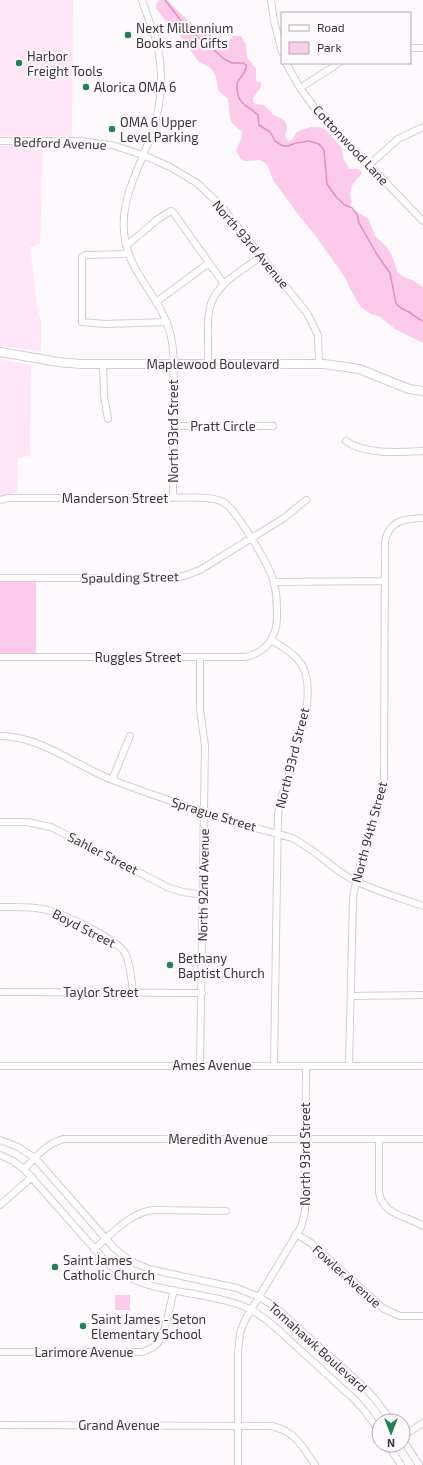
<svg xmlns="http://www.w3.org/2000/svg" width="423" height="1465" viewBox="0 0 423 1465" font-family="'Exo 2',sans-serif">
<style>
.built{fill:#ffe5f6}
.green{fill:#fccaea}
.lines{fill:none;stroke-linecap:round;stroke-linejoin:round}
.stream{stroke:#e18ec7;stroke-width:1.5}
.street-casing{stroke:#dbcad5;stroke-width:8}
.secondary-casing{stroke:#dbcad5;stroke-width:10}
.street{stroke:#fff;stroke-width:6}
.secondary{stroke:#fff;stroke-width:8}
.poi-dot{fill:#238056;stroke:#fdf9fc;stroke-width:1.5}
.labels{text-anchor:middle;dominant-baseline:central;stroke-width:4;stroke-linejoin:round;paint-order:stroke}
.poi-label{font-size:13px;fill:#3b3438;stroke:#fdf9fc;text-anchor:start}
.street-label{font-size:13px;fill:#3b3438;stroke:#fdf9fc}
</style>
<rect width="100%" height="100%" fill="#fdf9fc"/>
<path class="built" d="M0,0H73L72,136H0Z
M0,146H43L40,244L30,247L37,306L41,321V351L0,346Z
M0,359L31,365L30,456L18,458L17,492L0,496Z"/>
<path class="green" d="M159,0H164L169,2L187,20L222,42L230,40L233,36H241L246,45L247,57L256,69V81L261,83V87L253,98V102L256,104L264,105L274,115L284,120L286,123L287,130L285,135L288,141L292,140L297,132L302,130L311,127H318L325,129L342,148L343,158L349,169H358L361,171L362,174C353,182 347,190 352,202L350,205V209L368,218L375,236L387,247L392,256L398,273L406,278L412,280L419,284L423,288V343L395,329L379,316L371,314L361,307L355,298L344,276L315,235L300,217L273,180L268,166L265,163L260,160L245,161L241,159L236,151L242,137V132L232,123L230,118L228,99L218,90L216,77L213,71L209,67L198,61L177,31L167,23L156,8L157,3Z
M0,581H36V654H0Z
M115,1295H130V1310H115Z"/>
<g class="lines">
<path class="stream" d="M165,0L183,23L189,27L202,42L214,50L224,59L232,63H243L246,65C247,72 240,77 237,83C237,106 244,102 258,115L259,125L270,132L275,141L283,146H288L296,143L309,141L319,144L324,150L327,184L337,198L345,205L352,208L357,214L359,223L376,253L390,273L396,303C400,309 404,309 409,312C414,315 417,319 423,321"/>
<g class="street-casing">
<path id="street" d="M142,0C146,13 152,27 156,40C164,71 162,103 152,133C141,165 121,196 124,231C126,271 158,293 169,329C176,351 173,376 173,398C173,432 173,465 173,498
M271,0L274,21L282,52
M410,48H423
M286,63L300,88L317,111L423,221
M300,88L339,63
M0,141H79L112,145L143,155L170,167L197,183L221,206L307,313L318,335L319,364
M369,165L398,139L423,127
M126,246L158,219L171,211L173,212L224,284
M128,254L86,255L82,257V322L105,324L167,322
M156,302L209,263
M103,364L104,396L108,419
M208,364C209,348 206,322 210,307C216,283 243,270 262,256
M174,426H273
M346,441C365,455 401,452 423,451
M0,500L8,498C58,498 109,498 160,498C175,498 210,495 223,502C236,509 269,565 273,580C277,592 277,604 277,617C277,637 265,654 244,657H0
M0,578H171L184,576L200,570L284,518L306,500
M274,582L385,581
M271,640C282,646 295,654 302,665C322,702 284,775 278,814L274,1065
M200,657V709L205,746L200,1065
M0,736C42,736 77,767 115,781C146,793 178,803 210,814C236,824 265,830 292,838C313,848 328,865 348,877C371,890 398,897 423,906
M112,780L130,736
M0,822H27L51,827L169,888L183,892L203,895
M0,907C14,907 29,906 43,909C60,912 117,939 125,953C131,964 131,980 133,992
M0,992L202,993
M351,996L423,995
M349,1065L353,898C359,857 377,820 384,779L385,542C389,520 404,519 423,518
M0,1066H423
M379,1139V1192C382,1215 407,1216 423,1226
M0,1140L18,1147L35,1158L114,1248L130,1261L149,1269L237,1288L259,1297L274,1306L366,1389L375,1399L391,1421
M0,1155L13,1161L24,1169L108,1264C144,1295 197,1289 240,1305C263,1313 280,1332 298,1348C317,1365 335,1382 354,1399L364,1410L379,1431
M24,1169C36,1157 47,1143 64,1139H423
M0,1205L32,1177
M296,1234L311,1243L384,1309L400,1316H423
M94,1249C112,1234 130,1212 154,1210L226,1211
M0,1352H142C147,1350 152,1349 156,1345C166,1336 170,1303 174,1290
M0,1425L272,1426C296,1432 302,1446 315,1465
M403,1436L423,1423
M403,1440L419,1465
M388,1445L401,1465
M238,1465V1353L240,1333L245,1320L301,1227L305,1212L306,1066"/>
</g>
<g class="secondary-casing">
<path id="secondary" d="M0,352L58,362L81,364H324L359,369L409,389L423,391"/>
</g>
<use href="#street" class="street"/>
<use href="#secondary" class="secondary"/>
</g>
<g class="poi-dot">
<circle cx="128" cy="35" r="4"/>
<circle cx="19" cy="63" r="4"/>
<circle cx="86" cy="87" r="4"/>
<circle cx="112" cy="129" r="4"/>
<circle cx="170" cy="965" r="4"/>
<circle cx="55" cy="1267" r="4"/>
<circle cx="83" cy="1326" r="4"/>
</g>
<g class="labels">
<g class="poi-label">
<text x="136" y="28">Next Millennium<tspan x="136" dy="15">Books and Gifts</tspan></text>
<text x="27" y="56">Harbor<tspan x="27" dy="15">Freight Tools</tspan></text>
<text x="94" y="87">Alorica OMA 6</text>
<text x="120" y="122">OMA 6 Upper<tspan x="120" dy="15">Level Parking</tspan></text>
<text x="178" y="958">Bethany<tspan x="178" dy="15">Baptist Church</tspan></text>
<text x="63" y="1260">Saint James<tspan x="63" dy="15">Catholic Church</tspan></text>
<text x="91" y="1319">Saint James - Seton<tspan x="91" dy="15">Elementary School</tspan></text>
</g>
<g class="street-label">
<text transform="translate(60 143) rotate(2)">Bedford Avenue</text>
<text transform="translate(351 145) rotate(47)">Cottonwood Lane</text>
<text transform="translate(251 244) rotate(50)">North 93rd Avenue</text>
<text x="213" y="364">Maplewood Boulevard</text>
<text x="223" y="426">Pratt Circle</text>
<text transform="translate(173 431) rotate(-90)">North 93rd Street</text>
<text x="115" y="498">Manderson Street</text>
<text transform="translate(130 577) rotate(-1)">Spaulding Street</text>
<text x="138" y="657">Ruggles Street</text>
<text transform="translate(292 758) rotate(-76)">North 93rd Street</text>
<text transform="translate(214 814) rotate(17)">Sprague Street</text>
<text transform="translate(369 832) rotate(-75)">North 94th Street</text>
<text transform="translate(103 853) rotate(27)">Sahler Street</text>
<text transform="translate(203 885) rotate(-89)">North 92nd Avenue</text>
<text transform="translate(84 928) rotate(27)">Boyd Street</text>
<text x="101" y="992">Taylor Street</text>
<text x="212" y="1065">Ames Avenue</text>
<text x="218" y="1139">Meredith Avenue</text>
<text transform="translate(305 1154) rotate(-90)">North 93rd Street</text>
<text transform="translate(347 1276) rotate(42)">Fowler Avenue</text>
<text transform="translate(318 1347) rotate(42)">Tomahawk Boulevard</text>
<text x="84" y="1352">Larimore Avenue</text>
<text x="119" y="1425">Grand Avenue</text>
</g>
</g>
<rect x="281" y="12" width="130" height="52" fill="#fdf9fc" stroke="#afaaae"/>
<rect x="289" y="25" width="20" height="6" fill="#ffffff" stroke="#afaaae"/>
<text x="317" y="32" font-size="12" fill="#3b3438">Road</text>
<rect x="289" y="42" width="20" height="12" fill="#fccaea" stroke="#afaaae"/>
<text x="317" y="52" font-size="12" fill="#3b3438">Park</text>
<g transform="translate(391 1433) rotate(180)"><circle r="19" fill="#fdf9fc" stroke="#afaaae"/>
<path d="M0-3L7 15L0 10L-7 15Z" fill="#238056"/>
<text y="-6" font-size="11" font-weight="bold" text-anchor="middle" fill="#3b3438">N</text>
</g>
</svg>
